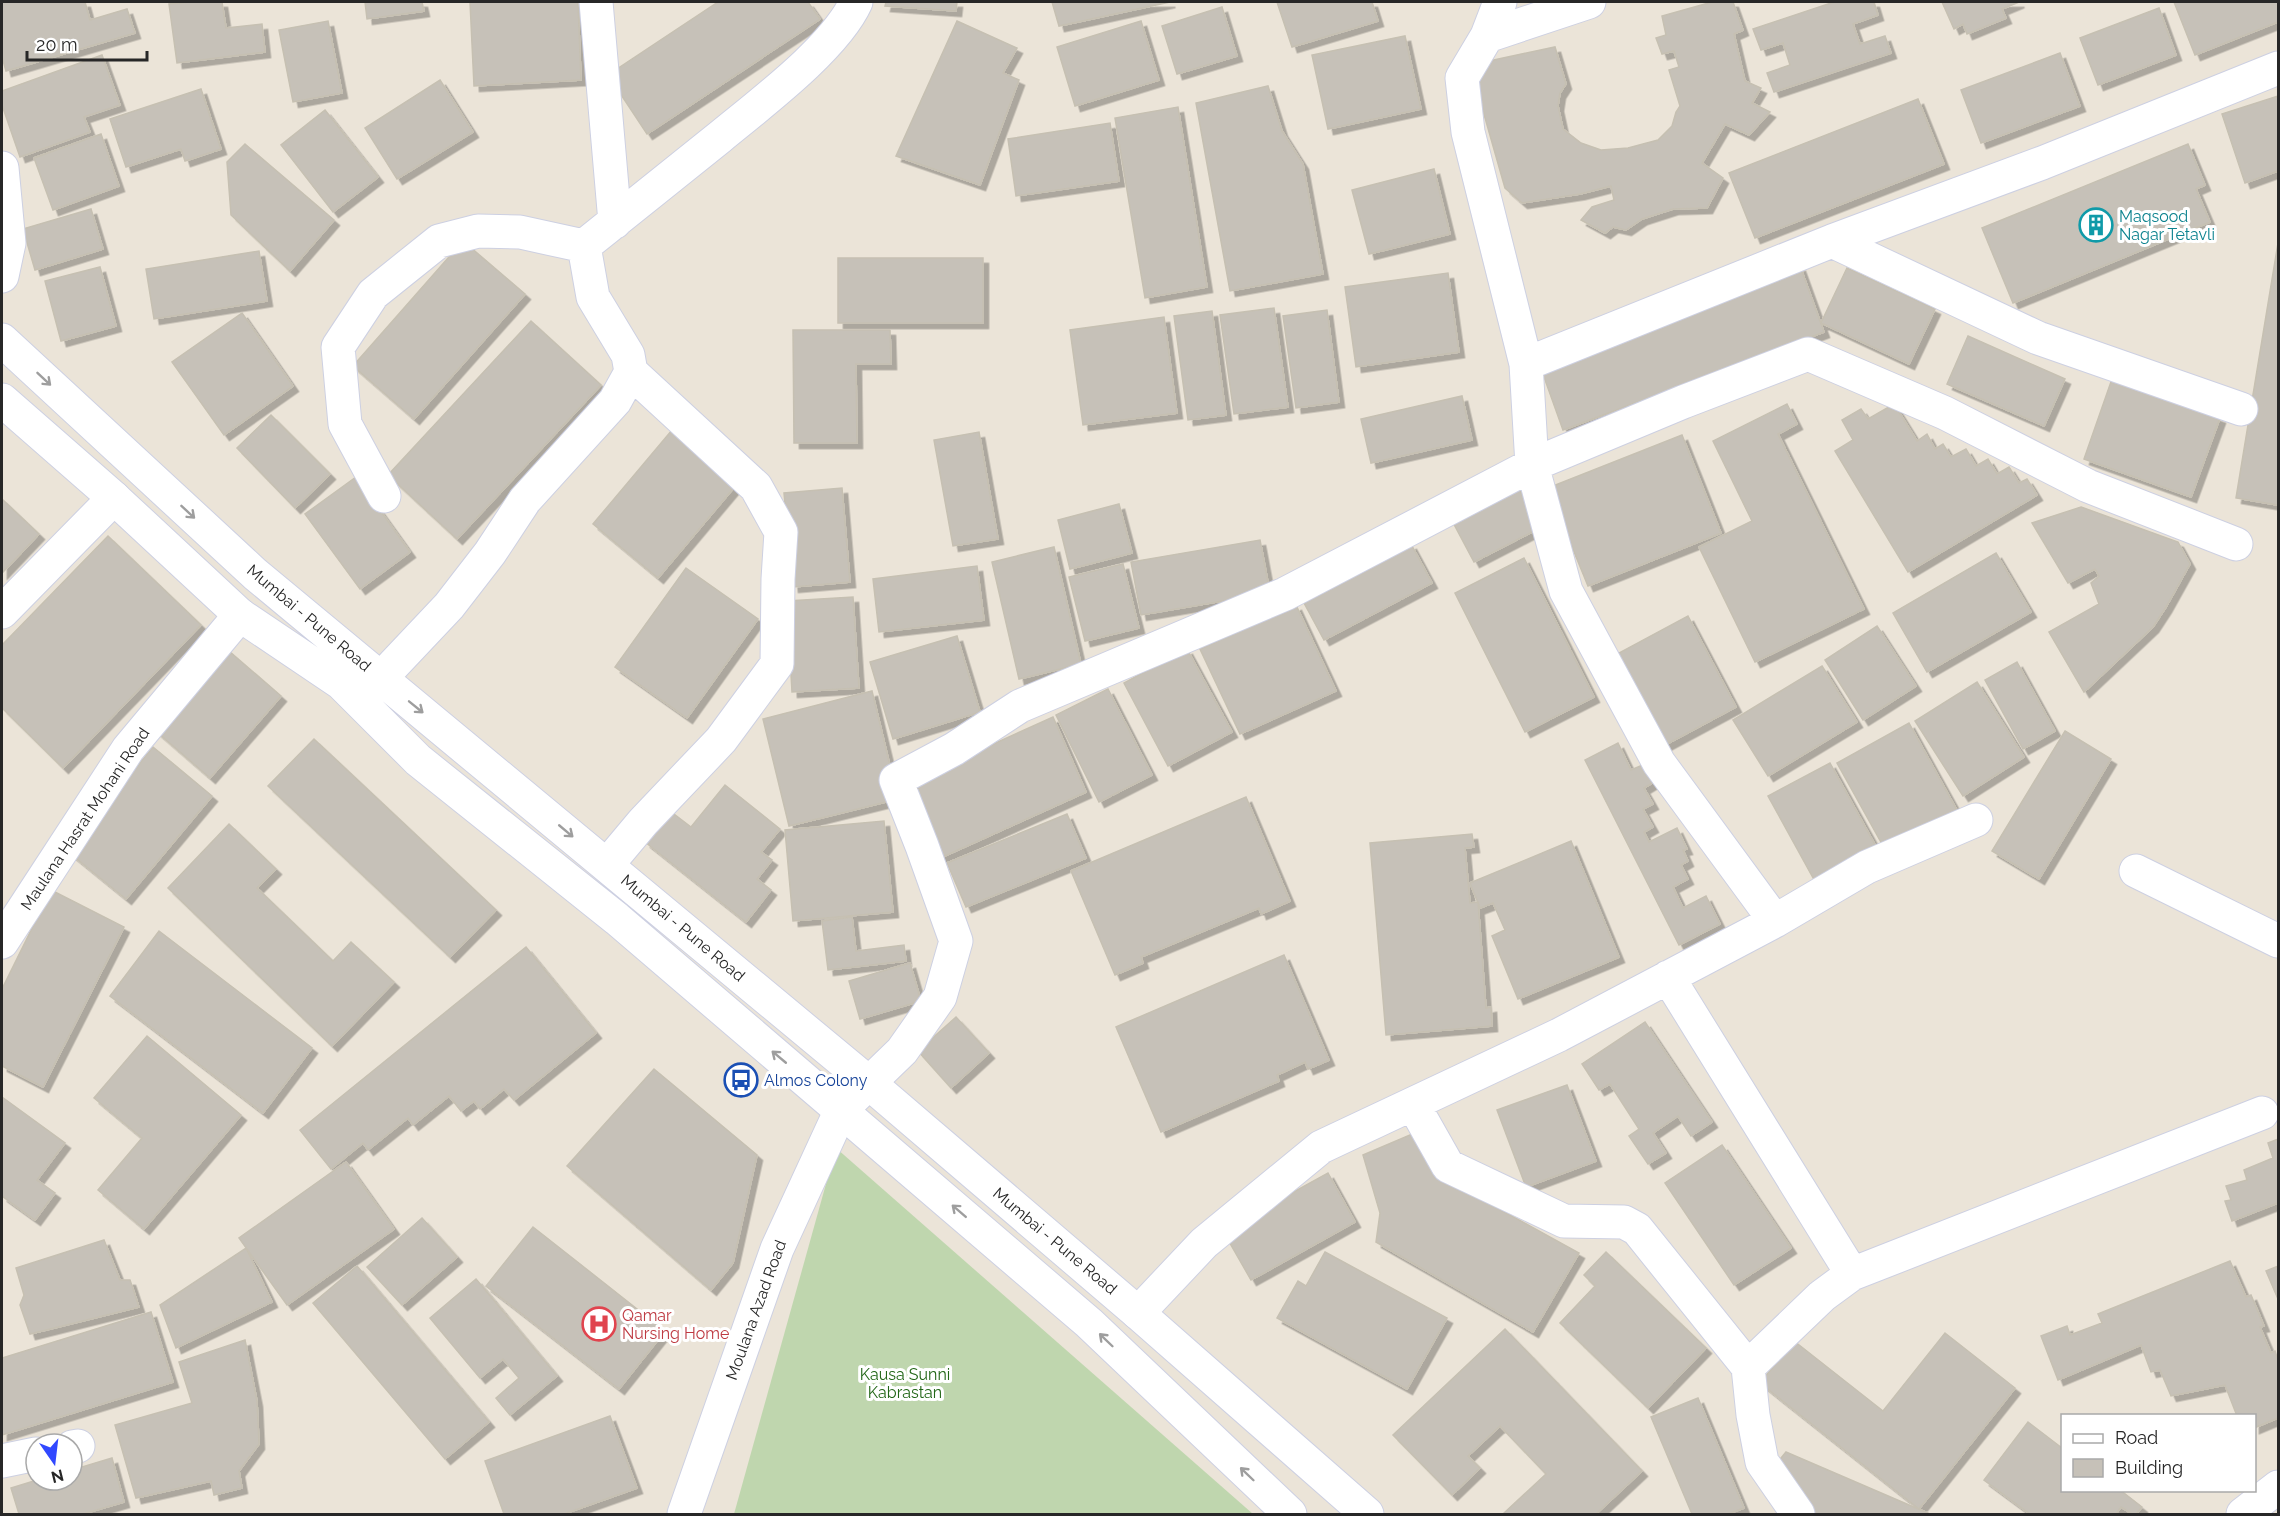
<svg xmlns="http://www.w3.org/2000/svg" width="2280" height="1516" viewBox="0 0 2280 1516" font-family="Raleway,sans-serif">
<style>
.cemetery{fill:#bfd6ae}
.building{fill:#c6c1b8;stroke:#c6c0b2;stroke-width:1.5;filter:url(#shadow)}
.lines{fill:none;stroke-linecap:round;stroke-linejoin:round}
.street-casing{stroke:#cdd0e2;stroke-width:35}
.secondary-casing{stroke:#cdd0e2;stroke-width:35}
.street{stroke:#fff;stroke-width:33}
.secondary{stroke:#fff;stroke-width:33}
.oneway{stroke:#9e9e9e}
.labels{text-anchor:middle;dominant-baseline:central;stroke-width:6;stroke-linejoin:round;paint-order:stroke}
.culture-label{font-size:16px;fill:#0d838f;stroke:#fff;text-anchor:start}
.street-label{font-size:16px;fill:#272727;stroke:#fff}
.transit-label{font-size:16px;fill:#164399;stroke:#fff;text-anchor:start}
.health-label{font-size:16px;fill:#be3a42;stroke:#fff;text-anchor:start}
.park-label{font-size:16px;fill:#216616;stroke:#fff}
</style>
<defs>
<filter id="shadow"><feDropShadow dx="5.5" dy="5.5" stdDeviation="0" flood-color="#0004"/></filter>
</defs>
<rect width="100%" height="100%" fill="#ebe4d8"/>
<path class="cemetery" d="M836,1148L1253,1514H734Z"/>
<path class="building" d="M2,2H85L90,20L127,9L135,33L6,71L2,57Z
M190,2H222L226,28L262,24L265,52L177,63L169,4Z
M365,2H422L424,11L367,19Z
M470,2H578L581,80L474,86Z
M718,2H808L820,19L647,134L608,75Z
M886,2H957L956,11L885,6Z
M1052,2H1170L1059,26Z
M1277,2H1372L1378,21L1292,47Z
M1712,2H1733L1743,30L1734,34L1745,81L1761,88L1752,103L1770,112L1749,135L1725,124L1702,163L1723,178L1707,208L1673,209L1642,219L1626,230L1613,227L1605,233L1581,220L1592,207L1614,200L1611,186L1580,194L1522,203L1505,188L1470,65L1555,47L1566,84L1560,93L1558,106L1563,129L1581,143L1601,150L1628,148L1658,140L1672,126L1676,112L1680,106L1669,70L1679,67L1674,51L1662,54L1656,38L1666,35L1662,16Z
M1834,2H1874L1878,15L1853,24L1860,44L1885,36L1891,53L1774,92L1767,73L1790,65L1783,43L1761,50L1753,29Z
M1942,2H2019L2002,9L2006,18L1967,34L1963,24L1954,29Z
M2174,2H2278V22L2195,55Z
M1222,7L1237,56L1177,74L1162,26Z
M2159,8L2176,55L2098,85L2080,38Z
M328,21L342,93L293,102L279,30Z
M957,21L1017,48L1003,73L1019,80L980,185L896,156Z
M1141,21L1159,80L1075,106L1057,47Z
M1405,36L1421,109L1328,129L1312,55Z
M2060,53L2080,106L1981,143L1961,90Z
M102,55L120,105L84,117L90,132L20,157L2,105V91Z
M440,80L473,132L397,179L365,128Z
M1268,86L1282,131L1303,164L1323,274L1230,291L1196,103Z
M201,89L221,149L185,161L181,149L126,167L110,119Z
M2278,96V171L2245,183L2222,114Z
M1918,99L1944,164L1755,238L1729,173Z
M1178,107L1207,287L1145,298L1115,118Z
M325,110L378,177L333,212L281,145Z
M1110,123L1119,181L1016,196L1008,139Z
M101,134L119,186L53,210L34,158Z
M245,144L334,220L290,271L231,215L227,162Z
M2188,144L2205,185L2196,189L2210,222L2013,303L1982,228Z
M1434,169L1450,234L1369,254L1352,190Z
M91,209L103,249L35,270L23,229Z
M463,241L525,294L414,419L353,366Z
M2278,243V505L2236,498Z
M259,251L267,301L154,319L146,269Z
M838,258H983V323H838Z
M1800,266L1824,332L1563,430L1539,363Z
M100,267L116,326L61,341L45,281Z
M1847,268L1935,309L1909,364L1821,323Z
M1448,273L1459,352L1356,367L1345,287Z
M1274,308L1288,407L1234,414L1220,315Z
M1327,310L1339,402L1296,408L1283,316Z
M1212,311L1226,415L1188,420L1174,316Z
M242,313L293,386L224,435L172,362Z
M1164,317L1177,413L1083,425L1070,330Z
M531,321L601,385L457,539L388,475Z
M793,330H890L891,364H856L857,443H794Z
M1968,336L2065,379L2044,426L1947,384Z
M2112,379L2220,418L2191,497L2084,459Z
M1462,396L1472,440L1371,463L1361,419Z
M1787,404L1797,424L1778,434L1864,609L1755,662L1699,547L1752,521L1713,441Z
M1894,404L1917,441L1927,434L1935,449L1943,444L1951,457L1966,449L1976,466L1988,459L1997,474L2009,467L2019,483L2027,479L2037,495L1908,572L1835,451L1853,440L1842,420L1861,409L1868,419Z
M271,415L330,474L295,508L237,448Z
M672,430L737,484L658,578L593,524Z
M979,432L998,539L953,546L934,440Z
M1682,435L1721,533L1588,586L1548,488Z
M356,477L410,552L360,589L305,514Z
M1514,479L1540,528L1474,562L1448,513Z
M842,488L850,582L793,587L784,493Z
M2,499L39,534L2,573Z
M1119,504L1132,553L1070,569L1058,520Z
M2081,507L2178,542L2190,564L2166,607L2153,627L2084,692L2049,632L2099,604L2091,583L2099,576L2095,569L2068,583L2032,523Z
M108,536L201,625L63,768L2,708V645Z
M1260,540L1270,593L1141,615L1131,562Z
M1411,544L1432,583L1324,640L1303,601Z
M1054,547L1081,664L1019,679L992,562Z
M1996,553L2031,612L1927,672L1893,613Z
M1524,558L1594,697L1525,732L1455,593Z
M1123,564L1139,628L1085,641L1069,577Z
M977,566L984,620L879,632L873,579Z
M686,568L758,619L687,718L615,667Z
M853,597L859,688L792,692L787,601Z
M1296,605L1336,691L1240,734L1200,649Z
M1688,616L1736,707L1654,751L1606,660Z
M1877,626L1916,686L1863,720L1825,660Z
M957,636L980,712L893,739L870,662Z
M222,645L281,696L210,778L150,726Z
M1187,649L1232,732L1168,766L1124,683Z
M2017,662L2055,731L2023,749L1985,680Z
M1822,666L1857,722L1768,776L1733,720Z
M1977,682L2024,757L1963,796L1915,721Z
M1108,689L1152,775L1099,802L1056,715Z
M872,691L898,799L789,826L763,719Z
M1053,717L1086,792L936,860L903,785Z
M1909,723L1959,814L1887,853L1837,763Z
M2065,731L2111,759L2039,879L1992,851Z
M314,739L496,910L450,957L268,786Z
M1618,743L1631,770L1645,764L1654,782L1644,788L1653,804L1643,809L1653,827L1644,832L1649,842L1677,828L1687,849L1683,850L1688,861L1681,865L1688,879L1673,887L1683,908L1706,896L1720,924L1679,945L1585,760Z
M153,747L212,796L126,899L67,851Z
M1830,763L1879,852L1817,885L1768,796Z
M725,785L780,829L761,852L772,860L757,879L771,890L746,922L645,842L670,811L691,827Z
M1246,797L1290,901L1261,914L1259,908L1141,957L1143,963L1115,975L1071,871Z
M1067,814L1086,858L966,907L947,863Z
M884,821L893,912L793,921L785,830Z
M229,824L276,869L257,888L333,961L351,942L394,982L332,1046L168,888Z
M1472,834L1474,847L1465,848L1470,903L1478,902L1486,1008L1491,1007L1492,1026L1386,1035L1370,843Z
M1571,841L1619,957L1518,999L1492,936L1505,930L1493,903L1480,908L1470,883Z
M51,890L124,927L43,1087L2,1066V989Z
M852,917L856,951L904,945L906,961L828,970L822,921Z
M159,931L312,1048L263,1113L110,996Z
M526,947L596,1033L514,1100L504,1089L480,1109L474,1101L461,1111L449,1096L413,1125L408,1118L368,1150L363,1143L331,1169L300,1130Z
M1284,955L1329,1060L1308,1069L1305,1062L1277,1075L1279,1081L1161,1132L1116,1027Z
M910,963L921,1001L860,1019L849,981Z
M956,1017L989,1053L951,1088L918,1051Z
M1645,1022L1712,1122L1691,1136L1678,1116L1653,1133L1666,1153L1648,1164L1629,1136L1639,1129L1610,1084L1599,1090L1582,1064Z
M147,1036L241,1115L144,1229L98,1190L142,1138L94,1098Z
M654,1069L757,1155L733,1263L711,1290L567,1166Z
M1567,1085L1596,1161L1526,1187L1497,1110Z
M2,1097L65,1143L37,1180L55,1193L35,1220L2,1196Z
M1417,1132L1432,1172L1579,1253L1533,1332L1376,1242L1380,1213L1363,1155Z
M2278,1139V1203L2232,1221L2225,1201L2231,1200L2226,1186L2247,1180L2244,1170L2273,1158L2268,1143Z
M1722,1145L1791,1248L1734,1285L1665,1183Z
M346,1162L394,1229L287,1305L239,1238Z
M1328,1173L1355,1222L1251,1280L1223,1231Z
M422,1218L457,1257L402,1305L367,1267Z
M533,1227L665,1331L619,1389L486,1286Z
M104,1240L120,1280H130L139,1307L30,1334L20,1305L24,1295L16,1268Z
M246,1248L272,1302L176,1348L160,1305Z
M1325,1252L1447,1318L1407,1389L1277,1318L1298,1281L1306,1286Z
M1606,1252L1706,1348L1648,1408L1560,1323L1595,1286L1584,1275Z
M2230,1261L2246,1297L2251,1295L2264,1326L2260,1327L2271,1353L2275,1351L2278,1360V1418L2254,1428V1416H2237L2225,1385L2171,1396L2160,1370L2151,1372L2141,1345L2058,1380L2041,1336L2067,1326L2070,1335L2102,1323L2098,1314Z
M357,1266L489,1422L445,1459L313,1303Z
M2278,1266V1299L2266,1271Z
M476,1279L557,1376L510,1415L496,1398L519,1378L503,1359L480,1378L430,1318Z
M151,1312L173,1382L2,1435V1358Z
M1505,1329L1642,1471L1596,1514H1503L1546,1474L1500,1426L1468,1456L1480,1468L1452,1495L1393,1435Z
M1945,1333L2015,1388L1919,1509L1760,1383L1794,1341L1883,1411Z
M245,1340L257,1401L259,1444L239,1471L242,1488L214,1495L211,1481L136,1498L115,1425L192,1403L179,1362Z
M1698,1398L1744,1508L1728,1514H1692L1651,1417Z
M610,1416L637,1488L564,1514H504L485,1461Z
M2028,1422L2062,1448V1490H2120L2142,1507L2136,1514H2132L2121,1507L2116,1514H2030L1984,1480Z
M1786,1452L1930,1514H1811L1772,1469Z
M112,1458L124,1502L83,1514H19L11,1488L37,1480H72V1470Z"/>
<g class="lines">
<g class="street-casing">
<path id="street" d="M596,2L615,222
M1500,2L1487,36L1462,78L1468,132L1526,364L1532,465L1566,591L1659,763L1775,921L1867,867L1976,820
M1487,36L1589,2
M2,168L9,243L2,276
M1832,241L2038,338L2241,409
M1526,364L1832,241L2042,163L2278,68
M384,496L345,424L338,347L373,294L439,241L478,231L520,232L584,246
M2,612L114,498
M381,678L449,606L490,553L525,500L615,401L631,372L628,355L593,297L584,246C629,210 675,173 720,137C760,104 835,48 856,2
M607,865L643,822L721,740L777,664L778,579L781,532L756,487L631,372
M2136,871L2278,941
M2,942L128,749L240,615
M1668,977L1852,1274
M1413,1104L1448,1166L1564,1221L1624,1222L1637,1229L1748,1367
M1138,1313L1204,1243L1321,1147L1559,1035L1775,921
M72,1447L78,1446
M2,1461L36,1454
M684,1514L777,1249L841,1110L902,1051L940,997L956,941L922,846L896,780L954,749L1020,706L1285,594L1532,465L1683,402L1808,354L1945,413L2088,486L2236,544
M1798,1514L1762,1462L1753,1415L1748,1367L1822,1296L1852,1274L2262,1113
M2243,1514L2278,1487"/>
</g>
<g class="secondary-casing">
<path id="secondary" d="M2,340L255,574L869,1083L1138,1313L1367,1514
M2,400L114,498L240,615L341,683L418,760L617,919L1089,1323L1290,1514"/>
</g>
<use href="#street" class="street"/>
<use href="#secondary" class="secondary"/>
</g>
<defs><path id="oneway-shaft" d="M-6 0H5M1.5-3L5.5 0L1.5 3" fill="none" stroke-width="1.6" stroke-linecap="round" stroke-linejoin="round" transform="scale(1.5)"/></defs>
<g class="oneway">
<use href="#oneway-shaft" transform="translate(44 379) rotate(43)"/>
<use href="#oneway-shaft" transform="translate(188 512) rotate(43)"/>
<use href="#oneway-shaft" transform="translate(416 707) rotate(39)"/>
<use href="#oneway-shaft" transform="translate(566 831) rotate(40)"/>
<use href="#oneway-shaft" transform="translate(779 1057) rotate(-140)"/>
<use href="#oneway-shaft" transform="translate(959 1211) rotate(-139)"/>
<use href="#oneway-shaft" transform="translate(1106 1340) rotate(-136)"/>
<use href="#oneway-shaft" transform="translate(1247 1474) rotate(-136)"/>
</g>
<defs>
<g id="building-ring" transform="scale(1.725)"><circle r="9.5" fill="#fff" stroke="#0f9aa8" stroke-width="1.5"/><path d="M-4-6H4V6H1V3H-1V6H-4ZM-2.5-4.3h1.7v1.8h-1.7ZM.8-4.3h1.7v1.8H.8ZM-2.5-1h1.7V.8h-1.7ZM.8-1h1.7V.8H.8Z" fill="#0f9aa8"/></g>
<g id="bus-ring" transform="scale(1.725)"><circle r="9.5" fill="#fff" stroke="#1a4fb4" stroke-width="1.5"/><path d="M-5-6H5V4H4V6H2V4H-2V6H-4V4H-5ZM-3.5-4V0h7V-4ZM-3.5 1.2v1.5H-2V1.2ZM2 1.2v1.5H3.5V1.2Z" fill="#1a4fb4"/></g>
<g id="hospital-ring" transform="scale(1.725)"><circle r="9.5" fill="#fff" stroke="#e0444e" stroke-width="1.5"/><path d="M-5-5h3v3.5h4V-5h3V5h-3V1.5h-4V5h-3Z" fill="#e0444e"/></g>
</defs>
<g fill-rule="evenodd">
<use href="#building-ring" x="2096" y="225"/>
<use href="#bus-ring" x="741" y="1080"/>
<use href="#hospital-ring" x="599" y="1324"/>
</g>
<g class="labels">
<g class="culture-label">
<text x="2119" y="216">Maqsood<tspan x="2119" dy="18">Nagar Tetavli</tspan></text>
</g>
<g class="street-label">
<text transform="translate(309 618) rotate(40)">Mumbai - Pune Road</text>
<text transform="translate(85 819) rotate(-56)">Maulana Hasrat Mohani Road</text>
<text transform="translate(683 928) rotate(40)">Mumbai - Pune Road</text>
<text transform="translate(1055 1241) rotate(40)">Mumbai - Pune Road</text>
<text transform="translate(756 1310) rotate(-70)">Moulana Azad Road</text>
</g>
<g class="transit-label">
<text x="764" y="1080">Almos Colony</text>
</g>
<g class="health-label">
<text x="622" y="1315">Qamar<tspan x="622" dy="18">Nursing Home</tspan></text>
</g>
<g class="park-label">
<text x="905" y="1374">Kausa Sunni<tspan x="905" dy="18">Kabrastan</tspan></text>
</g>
</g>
<rect width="2280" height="1516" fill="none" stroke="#272727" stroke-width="6"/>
<rect x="2061" y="1414" width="195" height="78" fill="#ffffff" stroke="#a9a9a9" stroke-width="1.5"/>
<rect x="2073" y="1434" width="30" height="9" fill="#ffffff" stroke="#a9a9a9" stroke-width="1.5"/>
<text x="2115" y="1444" font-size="18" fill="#272727">Road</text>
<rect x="2073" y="1459" width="30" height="18" fill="#c6c1b8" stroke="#a9a9a9" stroke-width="1.5"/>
<text x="2115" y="1474" font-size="18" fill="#272727">Building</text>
<g transform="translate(54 1462) rotate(166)"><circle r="28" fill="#ffffff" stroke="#a9a9a9" stroke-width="1.5"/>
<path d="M0-4.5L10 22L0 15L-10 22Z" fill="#3148ff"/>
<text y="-9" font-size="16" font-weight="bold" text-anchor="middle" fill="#272727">N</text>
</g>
<path d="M27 51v9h120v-9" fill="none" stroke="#272727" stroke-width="3"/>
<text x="36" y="51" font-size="18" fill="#272727" stroke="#ffffff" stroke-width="4.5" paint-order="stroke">20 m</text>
</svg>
